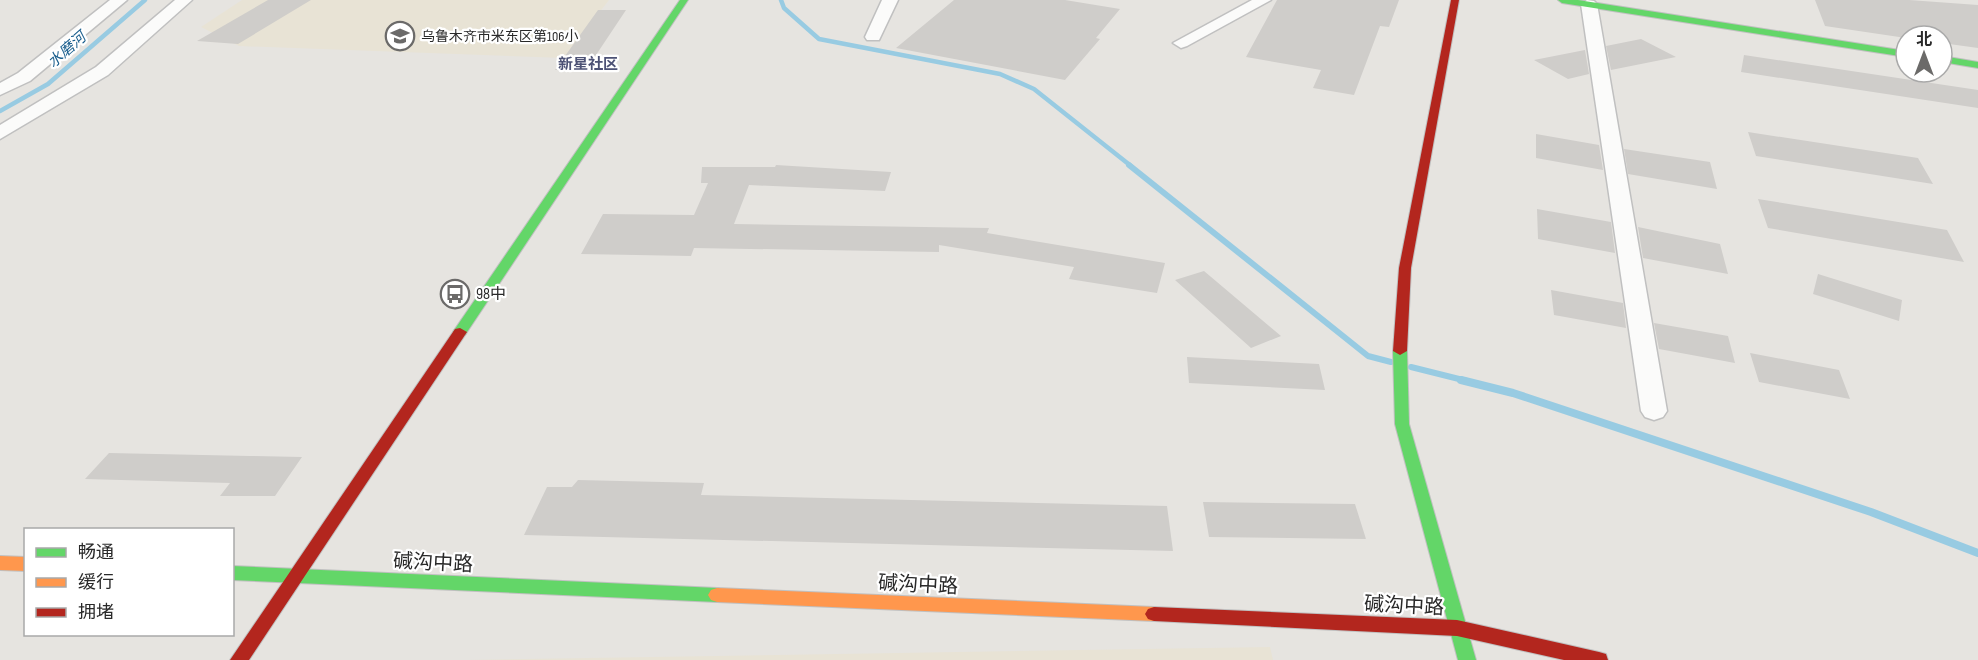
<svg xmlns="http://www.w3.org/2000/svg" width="1978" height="660" viewBox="0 0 1978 660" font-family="'Sofia Sans Condensed','Noto Sans SC',sans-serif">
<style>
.education{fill:#e8e3d5}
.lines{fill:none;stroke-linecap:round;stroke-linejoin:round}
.stream-far2{stroke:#98cbe2;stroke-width:4.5}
.stream-far1{stroke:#98cbe2;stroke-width:6}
.stream{stroke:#98cbe2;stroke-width:8}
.building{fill:#cfcdca}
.street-casing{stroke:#c0c0c0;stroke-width:3}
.fast-casing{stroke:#c0c0c0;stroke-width:2}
.slow-casing{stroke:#c0c0c0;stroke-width:2}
.jam-casing{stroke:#c0c0c0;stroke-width:2}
.street{fill:#fbfbfa;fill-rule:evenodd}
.fast{fill:#63d668;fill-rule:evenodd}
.slow{fill:#ff974d;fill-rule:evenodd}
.jam{fill:#b3261e;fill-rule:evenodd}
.labels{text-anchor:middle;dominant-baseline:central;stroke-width:4.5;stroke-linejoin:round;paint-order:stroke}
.far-poi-label{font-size:14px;fill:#292929;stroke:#fff;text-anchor:start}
.far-water-label{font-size:15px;font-style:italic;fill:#195e8d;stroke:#fff}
.far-neighbourhood-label{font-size:15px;font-weight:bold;fill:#4d5275;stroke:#fff}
.poi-label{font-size:16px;fill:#292929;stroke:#fff;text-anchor:start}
.near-street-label{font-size:20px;fill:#292929;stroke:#fff}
</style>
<rect width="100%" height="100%" fill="#e6e4e0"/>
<path class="education" d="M242,0H609L564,58L239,46L201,27Z
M1270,647L1273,660H468Z"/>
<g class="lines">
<path class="stream-far2" d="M781,0L784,8L819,39L1000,74L1034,89L1131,166
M0,111L48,84L145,0"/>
<path class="stream-far1" d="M1129,165L1368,356L1391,362
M1411,367L1467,381"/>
<path class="stream" d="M1461,380L1513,393L1871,512L1978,553"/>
</g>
<path class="building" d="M268,0H311L238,44L197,41Z
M954,0H1065L1120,9L1096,38L1100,39L1065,80L896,48Z
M1277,0H1399L1389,27L1380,26L1354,95L1313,88L1321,70L1246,57Z
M1815,0H1909L1978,5V48L1942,43V36L1906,38L1825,26Z
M598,10H626L586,70H555Z
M1641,39L1676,57L1611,70L1606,46Z
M1585,50L1589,74L1568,79L1534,60Z
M1744,55L1978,90V108L1741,72Z
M1748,132L1918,158L1933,184L1756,156Z
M1536,134L1599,145L1603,170L1536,158Z
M1624,149L1710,162L1717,189L1628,174Z
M776,165L891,172L885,191L749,185L734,224L989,228L987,233L1165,263L1157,293L1069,279L1074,267L939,245V252L694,248L691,256L581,254L603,214L694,215L708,183H701L702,167H775Z
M1758,199L1947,230L1964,262L1768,228Z
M1537,209L1611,222L1615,253L1538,239Z
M1638,227L1720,244L1728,274L1643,258Z
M1204,271L1281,336L1251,348L1175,280Z
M1818,274L1902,300L1899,321L1813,294Z
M1551,290L1623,303L1626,328L1554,315Z
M1654,323L1728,336L1735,363L1659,349Z
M1750,353L1839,370L1850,399L1759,382Z
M1187,357L1319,364L1325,390L1189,383Z
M109,453L250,456L302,457L275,496H220L230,483L85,479Z
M578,480L704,483L701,495L1167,506L1173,551L524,535L547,487H572Z
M1203,502L1355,504L1366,539L1209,537Z"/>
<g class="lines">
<g class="street-casing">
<path id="street" d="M110,0H127L30,81L0,95V83L18,73Z
M175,0H192L108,75L0,139V125L96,67Z
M882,0H898L879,40H867L865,37Z
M1252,0H1271L1187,46L1181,48L1173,43Z
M1587,0L1594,1L1597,4L1667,411L1663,417L1654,420L1645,417L1641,411L1581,4Z"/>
</g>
<g class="fast-casing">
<path id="fast" d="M680,0H688L465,335H455L453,332L455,329Z
M1558,0H1578L1906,51V57L1562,3Z
M1942,56L1978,62V68L1942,62Z
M1400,347L1407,351L1409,424L1476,660H1458L1395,424L1393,351Z
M232,566L717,588L723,590L726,595L723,600L717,602L232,580Z"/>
</g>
<g class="slow-casing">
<path id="slow" d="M0,556L26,557V571L0,570Z
M717,588L1154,607L1160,609L1163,614L1160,619L1154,621L717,602L711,600L708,595L711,590Z"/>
</g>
<g class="jam-casing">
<path id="jam" d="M1451,0H1459L1411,268L1407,351L1400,355L1393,351L1399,268Z
M460,328L467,332L249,660H230L455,329Z
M1154,607L1457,620L1599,652L1606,654L1608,660H1564L1457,636L1154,621L1148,619L1145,614L1148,609Z"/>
</g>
<use href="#street" class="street"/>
<use href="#fast" class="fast"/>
<use href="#slow" class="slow"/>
<use href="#jam" class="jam"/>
</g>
<defs>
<g id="school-ring" transform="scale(1.5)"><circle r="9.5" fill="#fff" stroke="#6b6a69" stroke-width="1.5"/><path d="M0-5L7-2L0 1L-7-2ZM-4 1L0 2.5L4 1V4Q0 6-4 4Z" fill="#6b6a69"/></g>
<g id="bus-ring" transform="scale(1.5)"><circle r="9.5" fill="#fff" stroke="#6b6a69" stroke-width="1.5"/><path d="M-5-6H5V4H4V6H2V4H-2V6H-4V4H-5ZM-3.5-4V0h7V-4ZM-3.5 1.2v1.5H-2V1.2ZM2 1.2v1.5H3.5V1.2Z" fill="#6b6a69"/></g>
</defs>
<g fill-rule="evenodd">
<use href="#school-ring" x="400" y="36"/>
<use href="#bus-ring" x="455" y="294"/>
</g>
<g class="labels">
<g class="far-poi-label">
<text x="421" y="36">乌鲁木齐市米东区第106小</text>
</g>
<g class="far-water-label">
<text transform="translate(67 50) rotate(-41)">水磨河</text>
</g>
<g class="far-neighbourhood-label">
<text x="588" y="64">新星社区</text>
</g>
<g class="poi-label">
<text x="476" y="294">98中</text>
</g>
<g class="near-street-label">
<text transform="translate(433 563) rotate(3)">碱沟中路</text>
<text transform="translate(918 585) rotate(3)">碱沟中路</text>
<text transform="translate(1404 606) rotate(3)">碱沟中路</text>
</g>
</g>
<rect x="24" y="528" width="210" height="108" fill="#ffffff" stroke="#a9a9a9" stroke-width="1.5"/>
<rect x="36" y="548" width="30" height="9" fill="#63d668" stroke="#a9a9a9" stroke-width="1.5"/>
<text x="78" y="558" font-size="18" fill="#292929">畅通</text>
<rect x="36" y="578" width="30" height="9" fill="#ff974d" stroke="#a9a9a9" stroke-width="1.5"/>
<text x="78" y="588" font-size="18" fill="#292929">缓行</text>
<rect x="36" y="608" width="30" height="9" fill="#b3261e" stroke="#a9a9a9" stroke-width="1.5"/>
<text x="78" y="618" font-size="18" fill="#292929">拥堵</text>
<g transform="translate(1924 54)"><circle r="28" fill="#ffffff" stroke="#a9a9a9" stroke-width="1.5"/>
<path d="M0-4.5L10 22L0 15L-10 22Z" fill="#6b6a69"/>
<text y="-9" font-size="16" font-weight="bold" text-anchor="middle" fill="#292929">北</text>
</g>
</svg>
